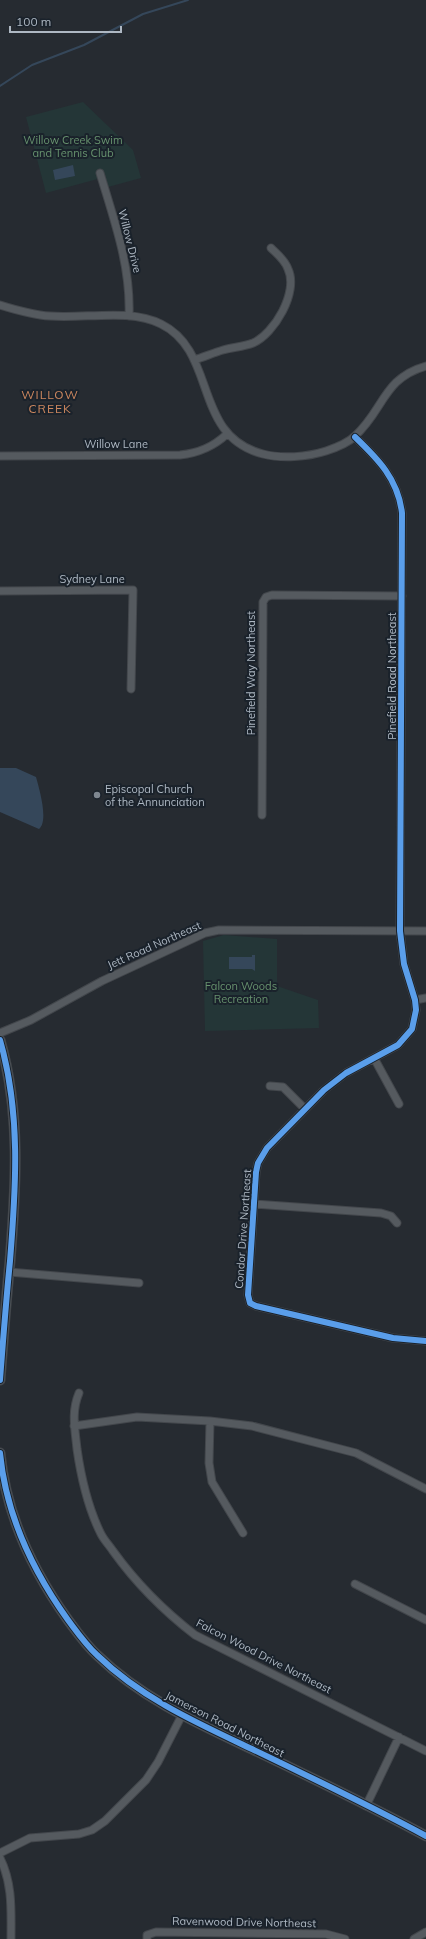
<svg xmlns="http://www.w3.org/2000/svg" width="426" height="1939" viewBox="0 0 426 1939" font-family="Mulish,sans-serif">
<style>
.green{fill:#243637}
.water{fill:#35475a}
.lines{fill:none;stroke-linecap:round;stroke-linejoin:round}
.stream{stroke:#35475a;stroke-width:2}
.minor-casing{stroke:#43474c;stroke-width:9}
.tertiary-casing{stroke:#43474c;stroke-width:11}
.minor{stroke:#555a5f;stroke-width:7}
.tertiary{stroke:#555a5f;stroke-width:9}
.cycleway-casing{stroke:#1a222b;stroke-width:8}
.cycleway{stroke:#5a9eea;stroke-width:6}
.poi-dot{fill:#7e8790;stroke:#1a222b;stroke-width:1.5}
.labels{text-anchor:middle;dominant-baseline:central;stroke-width:4;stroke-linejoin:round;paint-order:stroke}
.park-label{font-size:11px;fill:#67926e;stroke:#1a222b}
.street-label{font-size:11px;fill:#aeb8c3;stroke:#1a222b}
.poi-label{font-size:11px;fill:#aeb8c3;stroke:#1a222b;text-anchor:start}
.neighbourhood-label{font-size:12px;letter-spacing:1px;fill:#ce885f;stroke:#1a222b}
</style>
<rect width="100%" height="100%" fill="#262b31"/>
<path class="green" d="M83,102L133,150L141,178L108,187L105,177L46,193L26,117Z
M224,935L277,939V986L318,1000L319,1028L205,1031L203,941Z"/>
<path class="water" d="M73,165L75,176L55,180L53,170Z
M0,768H16L36,777C39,788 49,821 39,829L0,812Z
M252,955H255V971L252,969H229V957H252Z"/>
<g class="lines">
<path class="stream" d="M0,86L32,65L84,45L143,14L188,0"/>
<g class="minor-casing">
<path id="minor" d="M100,173C114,220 131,266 129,316
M0,305C16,310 33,315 50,316C85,319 129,308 161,324C218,352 192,436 263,454C282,459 307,457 326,451C335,448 348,443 355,436C384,410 383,378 426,366
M194,360C204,357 213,353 223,350C233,347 243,347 253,343C274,334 299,292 288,269C285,260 277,254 271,248
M355,437C378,459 398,479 402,513L400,931L404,964L415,1000L416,1010L412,1029L398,1045L346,1073L324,1090L267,1148L258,1163L256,1172L248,1295L250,1303L256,1306L393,1338L426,1341
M0,456L180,455C199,453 213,447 227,434
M0,591L133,590L131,689
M262,815L263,602L266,597L272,595L402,596
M415,1000L426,998
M0,1033L31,1020L102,981L205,933L219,930L426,931
M374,1058L399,1104
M270,1086L283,1087L305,1109
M254,1204L381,1213L391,1216L397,1223
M9,1272L139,1283
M79,1393C71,1412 75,1429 77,1449C81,1477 88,1508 101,1534C104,1540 109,1545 113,1551C136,1583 164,1611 195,1635L426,1751
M210,1421L209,1463L212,1482L243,1533
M74,1426L137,1417L210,1421L252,1426L356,1453L426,1489
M355,1584L426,1620
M366,1806L399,1737
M0,1853L30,1838L79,1834L92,1830L105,1821L146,1780L158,1762L182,1715
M0,1858C13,1884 11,1912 11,1939
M147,1939V1935L156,1932L326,1934L345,1939
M414,1939L426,1932"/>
</g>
<g class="tertiary-casing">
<path id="tertiary" d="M0,1040C21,1113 16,1187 10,1261C6,1301 3,1341 0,1380
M0,1453C6,1515 32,1570 68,1620C77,1632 86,1645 97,1655C141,1698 197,1723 252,1749C310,1777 369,1805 426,1836"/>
</g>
<use href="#minor" class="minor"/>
<use href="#tertiary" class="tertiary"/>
<g class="cycleway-casing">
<path id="cycleway" d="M355,437C378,459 398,479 402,513L400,931L404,964L415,1000L416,1010L412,1029L398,1045L346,1073L324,1090L267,1148L258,1163L256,1172L248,1295L250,1303L256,1306L393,1338L426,1341
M0,1040C21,1113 16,1187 10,1261C6,1301 3,1341 0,1380
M0,1453C6,1515 32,1570 68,1620C77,1632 86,1645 97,1655C141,1698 197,1723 252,1749C310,1777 369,1805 426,1836"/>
</g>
<use href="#cycleway" class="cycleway"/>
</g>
<circle class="poi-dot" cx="97" cy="795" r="4"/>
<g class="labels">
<g class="park-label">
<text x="73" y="140">Willow Creek Swim<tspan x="73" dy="13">and Tennis Club</tspan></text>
<text x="241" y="986">Falcon Woods<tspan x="241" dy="13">Recreation</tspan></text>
</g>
<g class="street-label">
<text transform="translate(130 241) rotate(76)">Willow Drive</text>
<text x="116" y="444">Willow Lane</text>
<text x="92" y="579">Sydney Lane</text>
<text transform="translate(251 673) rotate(-90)">Pinefield Way Northeast</text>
<text transform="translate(392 676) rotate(-90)">Pinefield Road Northeast</text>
<text transform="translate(154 945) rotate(-24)">Jett Road Northeast</text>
<text transform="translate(243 1229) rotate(-86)">Condor Drive Northeast</text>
<text transform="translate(264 1656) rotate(27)">Falcon Wood Drive Northeast</text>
<text transform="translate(225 1724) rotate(27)">Jamerson Road Northeast</text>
<text transform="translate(244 1922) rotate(1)">Ravenwood Drive Northeast</text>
</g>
<g class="poi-label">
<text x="105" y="789">Episcopal Church<tspan x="105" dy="13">of the Annunciation</tspan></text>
</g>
<g class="neighbourhood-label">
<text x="50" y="394">WILLOW<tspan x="50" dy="14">CREEK</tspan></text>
</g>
</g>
<path d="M10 26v6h111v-6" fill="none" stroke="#aeb8c3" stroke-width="2"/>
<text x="16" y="26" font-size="12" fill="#aeb8c3" stroke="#1a222b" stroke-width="3" paint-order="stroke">100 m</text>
</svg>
